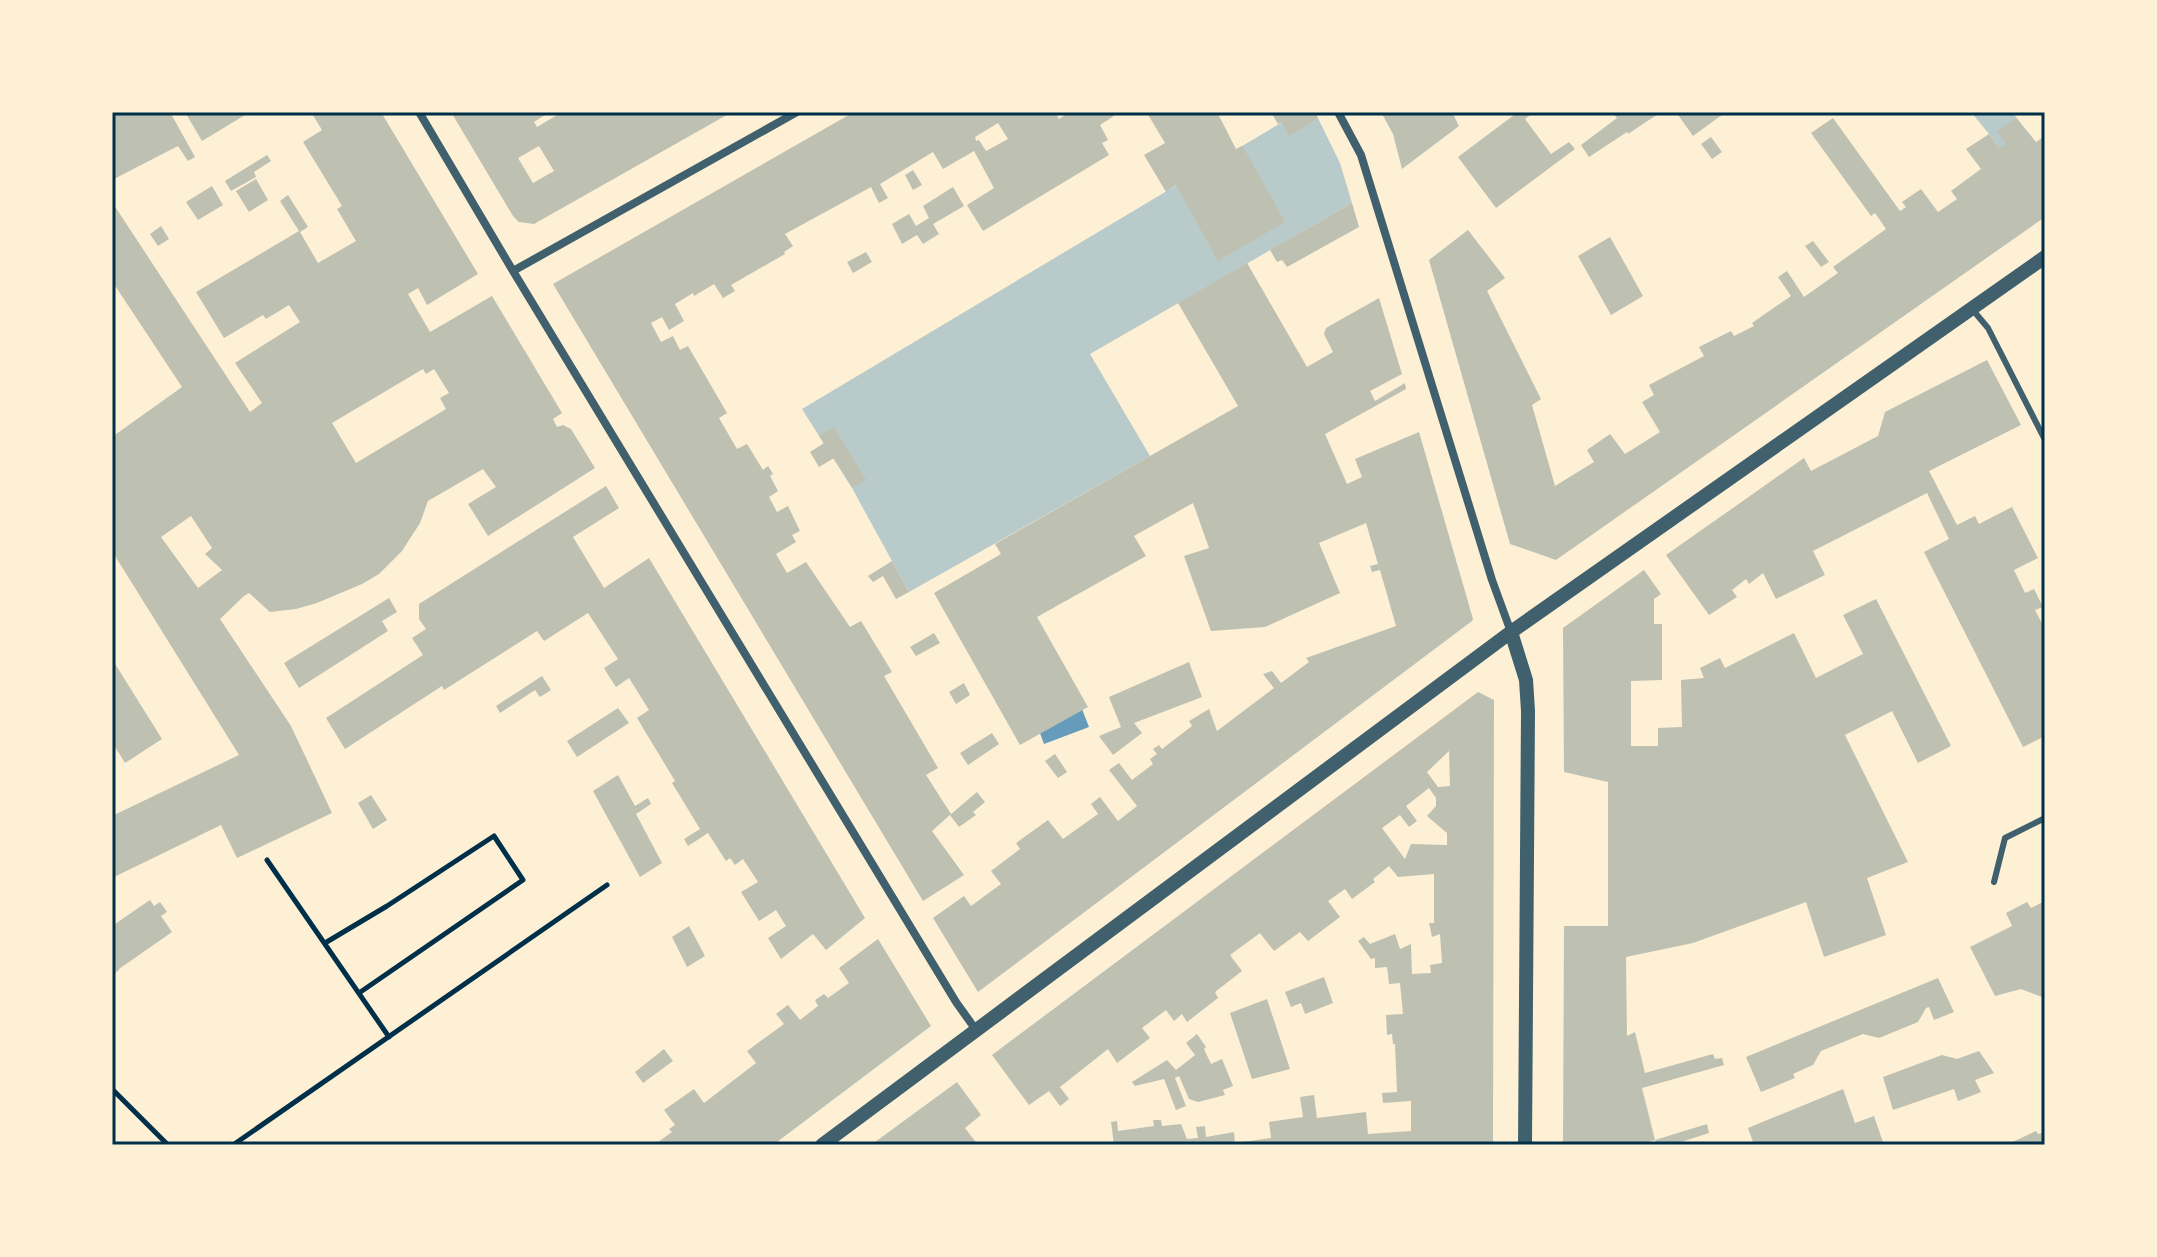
<svg xmlns="http://www.w3.org/2000/svg" width="2157" height="1257" viewBox="0 0 2157 1257" font-family="Georgia,serif">
<style>
.green{fill:#b9caca}
.water{fill:#669bbc}
.building{fill:#bec0b2;fill-rule:evenodd}
.lines{fill:none;stroke-linecap:round;stroke-linejoin:round}
.path{stroke:#003049;stroke-width:5}
.service{stroke:#3f606c;stroke-width:6}
.minor{stroke:#3f606c;stroke-width:8}
.tertiary{stroke:#3f606c;stroke-width:14}
.neatline{fill:none;stroke:#003049;stroke-width:3}
</style>
<rect width="100%" height="100%" fill="#fdf0d5"/>
<path class="green" d="M1299,112H1315L1340,163L1352,203L1090,354L1150,456L909,592L852,488L802,409Z
M1971,112H2012L2045,154V213L1989,134Z"/>
<path class="water" d="M1082,709L1089,727L1044,744L1037,725Z"/>
<path class="building" d="M112,112H170L195,157L188,161L178,146L114,179L112,176Z
M185,112H250L202,141Z
M311,112H381L478,274L427,305L418,288L408,294L430,332L492,296L562,413L553,419L557,427L563,425L571,429L595,468L488,536L468,504L496,487L483,469L428,501L420,523L402,551L379,574L362,584L317,603L296,609L270,612L249,593L244,596L220,619L291,726L332,813L237,858L221,825L112,878V816L239,755L112,551V437L182,387L112,281V202L250,412L262,403L235,363L300,322L289,305L266,319L263,315L224,338L196,292L299,231L280,201L288,195L308,227L300,232L318,263L356,241L337,209L342,206L303,142L322,130ZM423,369L426,374L434,369L449,393L440,398L446,409L356,463L332,423ZM191,516L212,548L205,554L222,570L198,588L161,537Z
M451,112H543L545,115L534,122L537,127L562,112H732L534,224L519,222L513,216ZM539,146L554,171L533,183L518,158Z
M854,112H1055L1059,119L1070,112H1120L1100,125L1108,140L1102,143L1109,155L983,231L967,205L994,188L974,151L943,169L933,152L880,184L888,198L879,203L871,187L785,234L793,246L784,252L785,254L731,285L735,291L723,298L714,284L694,296L693,293L675,304L684,321L669,330L662,317L651,323L661,342L673,336L680,350L688,346L727,413L719,418L737,449L747,444L763,470L768,466L773,474L770,476L778,491L769,497L777,512L788,506L800,531L792,535L796,542L776,554L787,573L806,562L850,627L861,621L892,672L884,676L938,768L926,775L951,814L932,831L964,875L923,901L553,284ZM998,123L1008,139L986,151L979,140L976,141L975,137Z
M1149,112H1217L1236,149L1242,146L1250,159L1285,222L1218,261L1176,185L1166,192L1144,155L1165,143L1147,113Z
M1271,112H1315L1318,118L1289,136L1282,122L1278,124Z
M1381,112H1452L1459,126L1402,169L1393,134Z
M1518,112H1534L1525,119L1551,154L1569,142L1575,149L1496,208L1458,157Z
M1612,112H1661L1628,134L1627,132L1589,157L1581,145L1617,118Z
M1676,112H1726L1693,136Z
M1833,118L1900,211L1906,207L1902,202L1921,189L1938,212L1957,199L1951,191L1981,169L1966,149L1989,134L1999,148L2006,144L1997,131L2016,118L2036,142L2045,136V217L1556,560L1510,544L1429,260L1468,230L1505,278L1487,291L1541,399L1532,405L1555,486L1594,462L1587,450L1610,434L1625,454L1660,432L1642,402L1654,395L1649,385L1704,356L1699,347L1731,331L1734,336L1754,326L1752,323L1791,296L1778,277L1787,271L1804,297L1838,273L1833,267L1886,229L1875,213L1871,216L1811,133Z
M1711,137L1722,152L1712,159L1701,144Z
M267,155L271,161L254,172L256,177L231,191L225,181Z
M913,170L922,185L913,190L905,175Z
M256,179L268,200L249,212L236,191Z
M212,186L223,205L198,220L186,202Z
M953,187L964,206L933,224L939,234L923,244L917,235L902,244L892,224L909,214L916,226L929,218L923,206Z
M1352,203L1359,227L1287,267L1282,260L1277,262L1270,250Z
M161,226L169,239L158,246L150,234Z
M1610,237L1643,296L1611,315L1578,256Z
M1813,241L1829,262L1821,267L1805,246Z
M866,252L872,262L853,273L847,262Z
M1247,263L1307,367L1333,352L1324,334L1326,328L1379,298L1402,374L1370,391L1375,401L1405,383L1406,389L1325,434L1347,484L1362,477L1355,459L1419,432L1473,619L1472,621L978,992L933,918L964,896L971,906L1001,884L991,871L1020,849L1016,843L1048,820L1063,839L1098,814L1091,804L1100,797L1118,821L1137,806L1109,770L1119,763L1132,780L1153,764L1150,759L1157,754L1153,749L1159,745L1162,749L1192,726L1189,721L1209,709L1217,731L1274,688L1263,674L1272,671L1281,683L1309,662L1306,658L1396,626L1380,570L1372,572L1370,566L1378,564L1366,523L1319,543L1340,593L1265,627L1211,631L1184,556L1209,548L1193,503L1134,536L1146,556L1037,617L1088,707L1020,745L934,593L1001,554L995,544L1238,406L1178,303Z
M1987,360L2021,425L1929,471L1957,525L1975,516L1979,524L2012,507L2038,558L2014,570L2025,593L2034,589L2043,607L2035,610L2045,629V736L2023,747L1924,552L1949,539L1927,493L1813,551L1825,575L1776,599L1763,573L1749,584L1746,579L1732,590L1737,597L1709,615L1666,555L1804,458L1811,471L1878,436L1885,412Z
M834,427L866,480L852,487L834,458L819,467L810,452L824,443L819,436Z
M606,486L619,508L573,537L604,588L649,558L865,918L826,950L813,934L781,959L768,938L786,926L776,910L759,921L741,892L758,882L743,859L735,865L730,858L726,861L708,833L688,846L684,839L700,829L672,783L675,781L637,718L649,710L629,678L616,687L610,678L604,668L618,659L588,613L544,641L537,631L444,690L442,686L345,749L326,718L423,655L412,638L426,629L419,619V604Z
M892,561L909,592L896,599L883,576L873,582L868,576Z
M1644,570L1661,594L1654,599V624H1662V680L1631,681V746H1658V728L1682,727L1681,680L1704,678L1700,668L1720,658L1725,668L1794,633L1816,678L1863,654L1843,615L1876,599L1951,746L1918,763L1892,711L1845,735L1908,862L1867,878L1886,935L1824,957L1806,902L1693,943L1626,957L1627,1036L1635,1032L1645,1073L1713,1054L1715,1059L1722,1058L1724,1065L1642,1088L1655,1140L1637,1145H1563L1564,926H1608V782L1564,772L1563,628Z
M389,598L397,612L382,621L388,631L299,688L284,663Z
M934,633L940,643L916,656L910,647Z
M112,659L162,739L125,763L112,742Z
M1189,662L1202,697L1134,723L1142,733L1113,755L1099,736L1121,727L1109,697Z
M542,676L551,690L540,697L535,690L500,713L496,706Z
M964,683L970,695L956,704L949,692Z
M1478,692L1494,700L1493,1145H1114L1111,1122L1117,1121L1118,1131L1154,1126L1153,1120H1161L1162,1126L1181,1124L1187,1139L1198,1138L1196,1127L1205,1126L1206,1137L1234,1132L1235,1143L1271,1138L1269,1122L1303,1117L1300,1097L1314,1095L1317,1118L1366,1112L1368,1134L1411,1131V1101L1383,1103L1382,1093L1397,1092L1395,1044H1393L1392,1034L1387,1035L1386,1015L1403,1014L1400,983L1389,984L1387,967L1375,968V958L1371,959L1358,941L1364,937L1370,944L1395,934L1400,949L1411,944L1412,974L1431,973L1430,965L1442,963L1440,934L1432,937L1429,923H1434V874L1398,877L1389,866L1373,879L1375,882L1352,899L1345,889L1328,901L1340,917L1308,941L1300,932L1274,951L1260,933L1230,955L1242,971L1215,992L1218,998L1187,1022L1182,1014L1174,1021L1166,1010L1142,1028L1150,1038L1117,1063L1108,1049L1060,1087L1069,1099L1060,1106L1049,1091L1029,1105L992,1055ZM1449,751L1450,786L1438,787L1427,772ZM1429,788L1436,798V806L1427,816L1447,833V845L1411,844L1405,859L1382,828L1400,815L1409,827L1417,821L1406,806Z
M618,708L629,723L577,757L567,741Z
M992,733L999,744L968,765L960,753Z
M1055,754L1067,772L1058,778L1045,761Z
M618,775L635,806L648,798L651,804L636,814L662,863L640,877L593,791Z
M977,792L985,802L973,812L976,815L959,827L950,815Z
M371,795L387,820L373,829L358,803Z
M150,900L154,906L160,902L167,912L161,916L172,932L119,969V970L112,975V926Z
M2045,901V998L2021,989L1995,996L1970,947L2012,926L2006,913L2027,902L2031,908Z
M689,926L705,956L687,967L672,937Z
M878,939L931,1026L773,1145H654L672,1132L669,1129L675,1125L664,1110L694,1089L704,1103L756,1063L747,1051L784,1024L776,1014L788,1005L800,1020L818,1006L815,1000L824,994L828,998L849,983L839,968Z
M1324,977L1333,1003L1305,1014L1301,1003L1291,1007L1285,992Z
M1938,978L1954,1012L1934,1020L1929,1007L1926,1008L1918,1022L1879,1038L1863,1034L1821,1051L1813,1065L1793,1074L1795,1078L1761,1092L1746,1057Z
M1267,999L1290,1069L1252,1079L1230,1013Z
M1197,1034L1206,1047L1204,1049L1211,1064L1222,1059L1233,1086L1223,1090L1225,1095L1198,1102L1189,1099L1179,1076L1175,1078L1186,1106L1176,1110L1164,1079L1135,1086L1132,1082L1167,1060L1176,1070L1195,1055L1186,1043Z
M664,1049L673,1061L643,1083L635,1072Z
M1979,1051L1994,1073L1975,1080L1981,1092L1958,1101L1954,1089L1893,1110L1883,1077L1942,1055L1957,1059Z
M957,1082L981,1115L965,1128L978,1145H871Z
M1843,1089L1855,1123L1874,1116L1884,1145H1799L1798,1143L1792,1145H1754L1748,1128Z
M1707,1124L1709,1133L1672,1145H1657L1655,1140Z
M2036,1131L2038,1134L2045,1132V1145H2006Z"/>
<g class="lines">
<path class="path" d="M267,860L389,1037
M325,943L387,906L494,836L523,880L359,993
M112,1089L168,1145
M233,1145L607,885"/>
<path class="service" d="M1972,309L1988,328L2045,440
M1994,882L2005,838L2045,818"/>
<path class="minor" d="M419,112L513,271L956,1002L976,1030
M1338,112L1361,155L1492,580L1511,632
M513,271L797,112"/>
<path class="tertiary" d="M1511,632L1526,680L1528,711L1525,1145
M822,1145L1511,632L2045,257"/>
</g>
<rect width="2157" height="1257" fill="none" stroke="#fdf0d5" stroke-width="228"/>
<rect x="114" y="114" width="1929" height="1029" class="neatline"/>
</svg>
